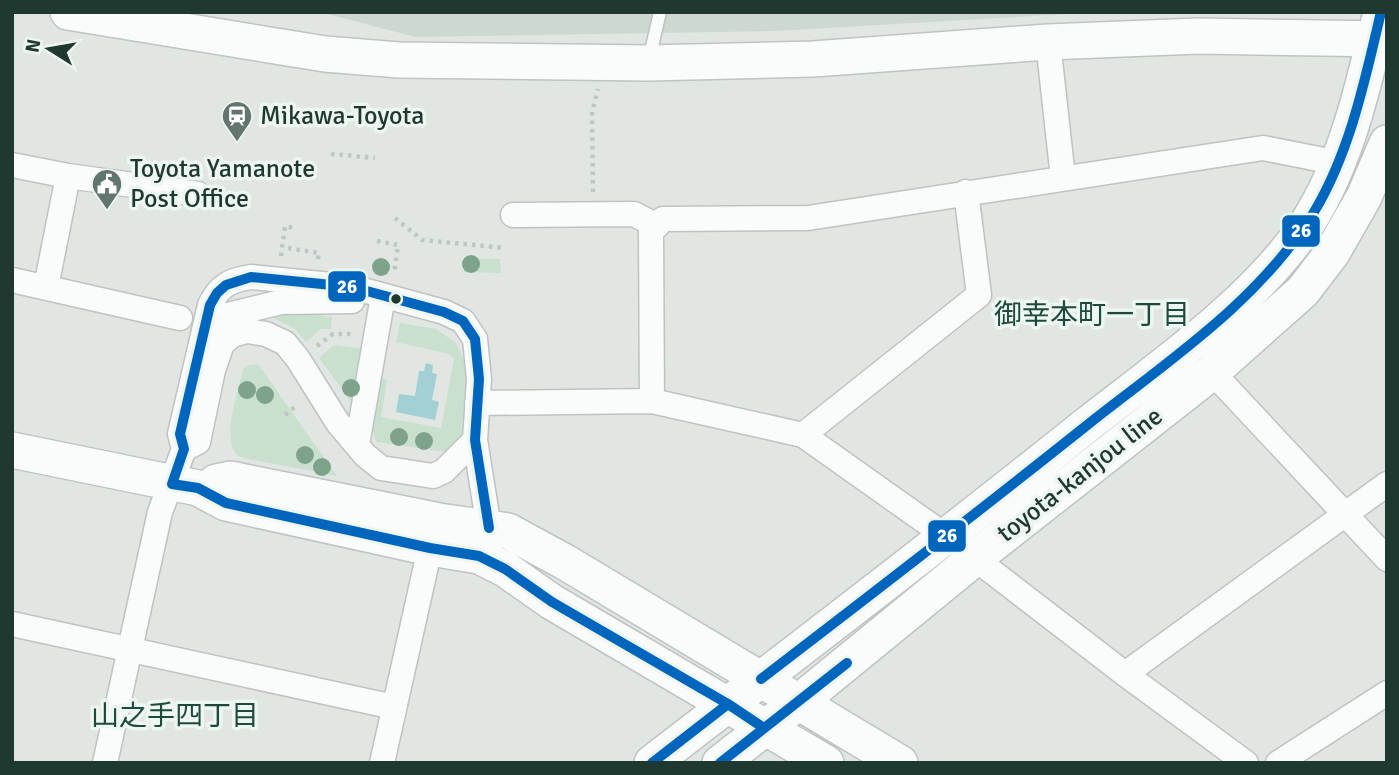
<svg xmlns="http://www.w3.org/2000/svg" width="1399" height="775" viewBox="0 0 1399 775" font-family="Signika,'Noto Sans JP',sans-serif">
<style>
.built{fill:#ced8d3}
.green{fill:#c9e0cf}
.water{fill:#a1d0d5}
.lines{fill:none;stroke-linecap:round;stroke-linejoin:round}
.lane-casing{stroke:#bec3c0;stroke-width:15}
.street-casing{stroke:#bec3c0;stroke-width:27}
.secondary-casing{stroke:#bdc4c1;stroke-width:38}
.path{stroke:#bec7c4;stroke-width:4.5;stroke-dasharray:3.5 5;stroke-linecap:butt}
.lane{stroke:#fafbfb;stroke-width:12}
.street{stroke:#fafbfb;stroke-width:24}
.secondary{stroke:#fafbfb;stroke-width:35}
.bus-1-casing{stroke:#eef6f1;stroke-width:16}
.bus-1{stroke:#0065bd;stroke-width:10}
.tree{fill:#7da48a}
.bus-dot{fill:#1f3830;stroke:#eef6f1;stroke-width:2.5}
.labels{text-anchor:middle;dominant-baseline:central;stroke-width:7;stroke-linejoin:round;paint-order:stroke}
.poi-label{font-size:26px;fill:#1f3830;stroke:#eef6f1;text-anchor:start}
.street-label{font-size:26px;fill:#1f3830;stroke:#eef6f1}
.neighbourhood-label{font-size:28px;fill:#1c4a3c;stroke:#eef6f1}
.line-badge{stroke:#eef6f1;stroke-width:2.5}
.badge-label{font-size:19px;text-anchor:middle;font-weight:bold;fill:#fff}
</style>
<rect width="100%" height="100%" fill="#e1e6e3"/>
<path class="built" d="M319,12H1104L774,31L416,37Z"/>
<path class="green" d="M464,258L500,259L501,273L464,272Z
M306,313L332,317L331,329H321L306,342L295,329L271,317Z
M400,323L436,329L456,343L467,367L461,438L447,452L376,442L369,419L376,377L387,380L381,417L441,428L454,359L449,354L396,342Z
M334,345L366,349L355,407L319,358Z
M258,364L337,476L243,458C217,449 239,390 243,369L249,365Z"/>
<path class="water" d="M426,363L433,365L432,373L437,374L432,400L439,402L435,420L396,412L399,394L415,396L419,371H424Z"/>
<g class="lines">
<g class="lane-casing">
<path id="lane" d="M649,60L660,12"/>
</g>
<g class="street-casing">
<path id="street" d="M1048,42L1063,178
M12,165L68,176L198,194
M513,215L634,214L657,226
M12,280L180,318
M46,287L68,176
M203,338L224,316L281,302L352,301
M1212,372L1387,559
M652,401L651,232L663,219L808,218L1263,148L1339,163
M477,403L652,401L803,435L947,537L1125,674L1246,763
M803,435L979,295L966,192
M357,445L382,302
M184,449L198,442L213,370L222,344L232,335L247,331L266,334L285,343L298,359L338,423L365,455L381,468L433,476L444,471L475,440
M12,624L394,707
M1125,674L1387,484
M105,763L160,512L184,449L180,434L210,305C219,286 230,280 251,277L352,287L444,312L463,321L475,339L479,379L475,440L489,528
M382,763L430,548
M1278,763L1387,693"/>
</g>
<g class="secondary-casing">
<path id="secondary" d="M68,12L325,54L399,60L648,63L813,59L1048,42L1198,36L1387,39
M12,450L198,488L226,503L430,548L479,556L505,569L552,602L826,763
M216,482L230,479L439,521L508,531L565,562L900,763
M652,763C796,652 941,542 1083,428C1154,372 1247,308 1300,234C1345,171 1363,87 1381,12
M720,763L800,701L975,558L1212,372L1303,291L1332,253L1364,197L1387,143"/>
</g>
<path class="path" d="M624,13V12
M331,154L375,158
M593,192L592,112L598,89
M395,218L422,240L506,248
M377,241L398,245L394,274
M288,248L319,253L317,263
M281,256L285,226L293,228V232
M317,346L333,334H354
M285,415L296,406"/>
<use href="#lane" class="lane"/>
<use href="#street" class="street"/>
<use href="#secondary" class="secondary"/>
<g class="bus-1-casing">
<path id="bus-1" d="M172,484L184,449L180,434L210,305L217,293L226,285L251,277L352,287L444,312L463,321L475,339L479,379L475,440L489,528
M172,484L198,488L226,503L430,548L479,556L505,569L552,602L728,704L764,728
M761,679C872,594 982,509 1091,422C1171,359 1260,300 1314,212C1350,152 1365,80 1381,12
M652,763L728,704
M720,763L847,663"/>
</g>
<use href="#bus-1" class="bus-1"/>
</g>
<g class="tree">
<circle cx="471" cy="264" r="9"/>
<circle cx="381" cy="267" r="9"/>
<circle cx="351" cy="388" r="9"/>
<circle cx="247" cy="390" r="9"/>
<circle cx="265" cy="395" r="9"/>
<circle cx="399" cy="437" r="9"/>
<circle cx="424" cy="441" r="9"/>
<circle cx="305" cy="455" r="9"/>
<circle cx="322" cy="467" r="9"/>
</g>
<defs>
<g id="station-pin" transform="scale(1.575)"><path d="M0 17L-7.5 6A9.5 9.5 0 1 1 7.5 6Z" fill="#63756f" stroke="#eef6f1"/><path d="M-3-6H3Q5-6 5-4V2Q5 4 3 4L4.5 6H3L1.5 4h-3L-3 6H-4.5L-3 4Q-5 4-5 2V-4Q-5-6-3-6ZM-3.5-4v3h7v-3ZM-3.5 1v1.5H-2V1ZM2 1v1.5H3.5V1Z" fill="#fff"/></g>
<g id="civic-pin" transform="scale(1.575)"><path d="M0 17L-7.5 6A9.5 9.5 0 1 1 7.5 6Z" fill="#63756f" stroke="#eef6f1"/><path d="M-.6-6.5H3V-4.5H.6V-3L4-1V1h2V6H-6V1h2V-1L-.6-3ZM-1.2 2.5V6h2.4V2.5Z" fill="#fff"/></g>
</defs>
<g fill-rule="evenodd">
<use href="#station-pin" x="237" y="116"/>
<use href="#civic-pin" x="107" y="184"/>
</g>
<circle class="bus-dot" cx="396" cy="299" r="6"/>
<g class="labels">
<g class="poi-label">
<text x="260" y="116">Mikawa-Toyota</text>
<text x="130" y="169">Toyota Yamanote<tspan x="130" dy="30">Post Office</tspan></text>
</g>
<g class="street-label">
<text transform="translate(1080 475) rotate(-38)">toyota-kanjou line</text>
</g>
<g class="neighbourhood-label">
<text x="1092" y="315">御幸本町一丁目</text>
<text x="175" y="716">山之手四丁目</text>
</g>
</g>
<g class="line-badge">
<rect x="1281" y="214" width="40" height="34" rx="7" fill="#0065bd"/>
<rect x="327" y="270" width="40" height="33" rx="7" fill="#0065bd"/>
<rect x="927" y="519" width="40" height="34" rx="7" fill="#0065bd"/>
</g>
<g class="badge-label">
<text x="1301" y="237">26</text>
<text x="347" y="293">26</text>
<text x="947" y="542">26</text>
</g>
<rect width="1399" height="775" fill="none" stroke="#1f3830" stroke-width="28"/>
<g transform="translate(49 49) rotate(281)" stroke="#eef6f1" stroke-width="5" paint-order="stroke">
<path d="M0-5L12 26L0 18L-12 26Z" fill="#1f3830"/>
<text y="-10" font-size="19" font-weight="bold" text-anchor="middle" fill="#1f3830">N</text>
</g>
</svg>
